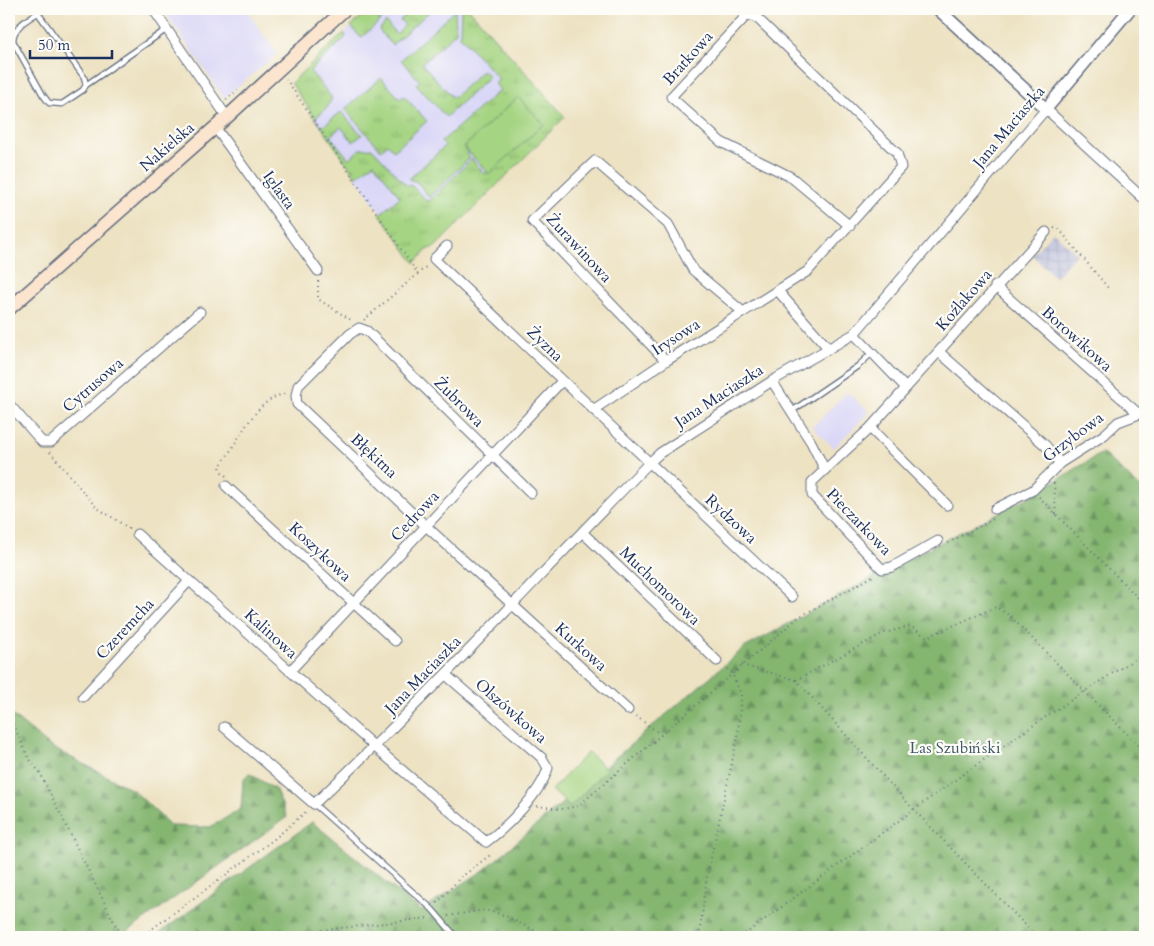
<svg xmlns="http://www.w3.org/2000/svg" width="1154" height="946" viewBox="0 0 1154 946" font-family="Cardo,serif">
<style>
.built{fill:#d9d6f7}
.industrial{fill:url(#industrial-grid)}
.grass{fill:url(#grass-tufts);stroke:#608270}
.forest{fill:url(#forest-firs);stroke:#507267}
.park{fill:#a5d482;stroke:#608270}
.lines{fill:none;stroke-linecap:round;stroke-linejoin:round}
.service-casing{stroke:#646e81;stroke-width:7}
.minor-casing{stroke:#646e81;stroke-width:11}
.tertiary-casing{stroke:#646e81;stroke-width:14}
.secondary-casing{stroke:#646e81;stroke-width:15}
.path{stroke:#646e81;stroke-width:2;stroke-dasharray:1 4;stroke-linecap:butt}
.service{stroke:#fff;stroke-width:4.5}
.minor{stroke:#fff;stroke-width:9}
.tertiary{stroke:#fff;stroke-width:11}
.secondary{stroke:#fbe5cf;stroke-width:12}
.labels{text-anchor:middle;dominant-baseline:central;stroke-width:4.5;stroke-linejoin:round;paint-order:stroke}
.street-label{font-size:16px;fill:#1b2f5e;stroke:#fdfcf7}
.park-label{font-size:16px;fill:#3e5867;stroke:#fdfcf7}
</style>
<defs>
<pattern id="industrial-grid" width="8" height="8" patternUnits="userSpaceOnUse" patternTransform="scale(1.25)"><rect width="8" height="8" fill="#c0c2dd"/><path d="M0 4h8M4 0v8" fill="none" stroke="#a4a7c0"/></pattern>
<pattern id="grass-tufts" width="24" height="20" patternUnits="userSpaceOnUse" patternTransform="scale(1.25)"><rect width="24" height="20" fill="#a5d482"/><path d="M3 7l-1-3M5 7V3M7 7l1-3M15 17l-1-3M17 17v-4M19 17l1-3" fill="none" stroke="#8db673"/></pattern>
<pattern id="forest-firs" width="22" height="20" patternUnits="userSpaceOnUse" patternTransform="scale(1.25)"><rect width="22" height="20" fill="#84b670"/><path d="M5 1l3.5 6h-7zM16 11l3.5 6h-7z" fill="#6b945f"/></pattern>
</defs>
<rect width="100%" height="100%" fill="#fdfcf7"/>
<filter id="ink" filterUnits="userSpaceOnUse"><feTurbulence type="fractalNoise" baseFrequency=".02" numOctaves="2"/><feDisplacementMap in="SourceGraphic" scale="10" xChannelSelector="R" yChannelSelector="G"/><feConvolveMatrix kernelMatrix="1 2 1 2 8 2 1 2 1" color-interpolation-filters="sRGB"/></filter>
<filter id="wash" filterUnits="userSpaceOnUse"><feTurbulence type="fractalNoise" baseFrequency=".0096" numOctaves="4" result="noise"/><feDisplacementMap in="SourceGraphic" scale="20" xChannelSelector="R" yChannelSelector="G"/><feGaussianBlur stdDeviation="1.12" result="paint"/><feColorMatrix in="noise" values="0 0 0 0 0 0 0 0 0 0 0 0 0 0 0 0 0 1.4 0 .05"/><feComposite in="paint" operator="in"/></filter>
<g filter="url(#wash)">
<rect width="100%" height="100%" fill="#ede2c2"/>
<path class="built" d="M163,9H246L277,54L224,98Z
M370,9H469L565,117L435,247L427,250L415,263L291,83Z
M847,392L869,412L834,448L812,427Z"/>
<path class="industrial" d="M1053,232L1077,254L1055,277L1032,255Z"/>
<path class="grass" d="M370,9H387L390,12L361,38L351,26Z
M413,9H432L392,45L379,30L386,22L396,34L405,25L400,20Z
M461,9H469L565,117L435,247L427,250L415,263L380,214L400,197L374,163L356,177L291,83L344,33L346,37L310,71L332,98L327,108L315,118L322,127L341,112L362,135L353,142L341,127L330,136L349,159L360,149L372,148L406,185L412,186L428,202L472,159L484,174L487,172L490,174L464,147L470,158L429,197L417,182L409,179L445,146L441,142L500,90L495,84L499,79L460,36Z
M455,10L456,32L422,64L453,98L483,70L489,77L446,117L416,84L420,81L401,60Z
M381,78L400,99L404,96L427,121L394,151L388,144L381,150L345,109Z"/>
<path class="forest" d="M1102,453L1145,492V937H154L312,822L421,911L484,870L744,648L885,571L1027,498Z
M9,713L51,747L133,790L171,826L210,827L241,809L243,781L249,773L276,790L287,817L120,937H9Z"/>
<path class="park" d="M518,97L544,124L489,174L464,147Z
M588,752L606,769L570,807L552,790Z"/>
</g>
<g filter="url(#ink)">
<g class="lines">
<g class="service-casing">
<path id="service" d="M38,13L84,77L86,85L83,90L62,104L49,103L43,95L13,41C13,25 32,17 44,9
M86,85L167,29
M792,411L858,366L872,353
M314,804L432,909L456,937"/>
</g>
<g class="minor-casing">
<path id="minor" d="M153,9L227,117
M215,127L318,271
M447,246L434,259L792,597
M995,286L1139,414
M778,291L829,349
M854,334L905,387
M939,352L1045,445L1060,463
M666,361L532,221L595,161L668,224L693,270L743,312
M772,381L811,442L824,468
M9,404L42,442H51L200,312
M593,410L666,361L808,271L901,167L897,153L758,19L748,14L671,97L721,142L791,177L850,226
M870,428L947,505
M226,486L395,641
M531,493L367,331L359,328L350,334L298,386L296,396L297,404L426,526L628,710
M995,509L1033,490L1060,463L1104,435L1118,422L1139,414L1145,409
M582,532L717,661
M137,534L375,747L486,842C507,827 541,793 548,768L542,758L446,675
M938,541L892,567L882,569L812,495V482L870,428L1046,232
M290,671L562,381
M83,697L189,581
M224,727L314,804C430,695 537,577 649,463L660,453L772,381L854,334L1046,109L1145,200"/>
</g>
<g class="tertiary-casing">
<path id="tertiary" d="M938,9L1046,109L1130,9"/>
</g>
<g class="secondary-casing">
<path id="secondary" d="M9,309L227,117L345,9"/>
</g>
<path class="path" d="M286,79L418,274
M226,100L238,90
M1054,228L1059,229L1109,289
M318,281V299L351,320
M364,320L427,266
M50,452L96,507L130,529
M226,476L221,471L220,466C239,442 254,398 288,393
M1054,483L1056,514
M1039,497L1145,605
M948,543L995,518
M742,665L796,680L914,810L1037,937
M796,680L882,634L910,626L927,637L996,607L1009,615L1145,752
M9,715L28,757L40,773L116,926L125,937
M636,716L660,734
M537,806L562,809L578,806L799,617L873,576
M437,903L460,878L489,856L488,852
M448,916L485,910L504,915L547,937
M141,937L273,840L307,811
M262,937L429,918
M699,937L707,876L738,735L741,695L732,673L725,667
M741,937C873,840 1005,739 1145,653"/>
<use href="#service" class="service"/>
<use href="#minor" class="minor"/>
<use href="#tertiary" class="tertiary"/>
<use href="#secondary" class="secondary"/>
</g>
</g>
<g class="labels">
<g class="street-label">
<text transform="translate(688 58) rotate(-48)">Bratkowa</text>
<text transform="translate(1009 127) rotate(-50)">Jana Maciaszka</text>
<text transform="translate(167 147) rotate(-41)">Nakielska</text>
<text transform="translate(279 190) rotate(54)">Iglasta</text>
<text transform="translate(579 248) rotate(47)">Żurawinowa</text>
<text transform="translate(964 300) rotate(-49)">Koźlakowa</text>
<text transform="translate(676 337) rotate(-33)">Irysowa</text>
<text transform="translate(1077 339) rotate(42)">Borowikowa</text>
<text transform="translate(545 344) rotate(44)">Żyzna</text>
<text transform="translate(93 385) rotate(-41)">Cytrusowa</text>
<text transform="translate(719 396) rotate(-33)">Jana Maciaszka</text>
<text transform="translate(459 402) rotate(45)">Żubrowa</text>
<text transform="translate(1073 437) rotate(-37)">Grzybowa</text>
<text transform="translate(374 456) rotate(43)">Błękitna</text>
<text transform="translate(415 516) rotate(-47)">Cedrowa</text>
<text transform="translate(731 519) rotate(43)">Rydzowa</text>
<text transform="translate(859 522) rotate(46)">Pieczarkowa</text>
<text transform="translate(320 552) rotate(43)">Koszykowa</text>
<text transform="translate(660 586) rotate(44)">Muchomorowa</text>
<text transform="translate(125 629) rotate(-47)">Czeremcha</text>
<text transform="translate(271 634) rotate(42)">Kalinowa</text>
<text transform="translate(581 647) rotate(42)">Kurkowa</text>
<text transform="translate(423 675) rotate(-46)">Jana Maciaszka</text>
<text transform="translate(511 711) rotate(41)">Olszówkowa</text>
</g>
<g class="park-label">
<text x="955" y="748">Las Szubiński</text>
</g>
</g>
<rect width="1154" height="946" fill="none" stroke="#fdfcf7" stroke-width="30"/>
<path d="M30 50v8h82v-8" fill="none" stroke="#1b2f5e" stroke-width="2.5"/>
<text x="38" y="50" font-size="15" fill="#1b2f5e" stroke="#fdfcf7" stroke-width="4" paint-order="stroke">50 m</text>
</svg>
